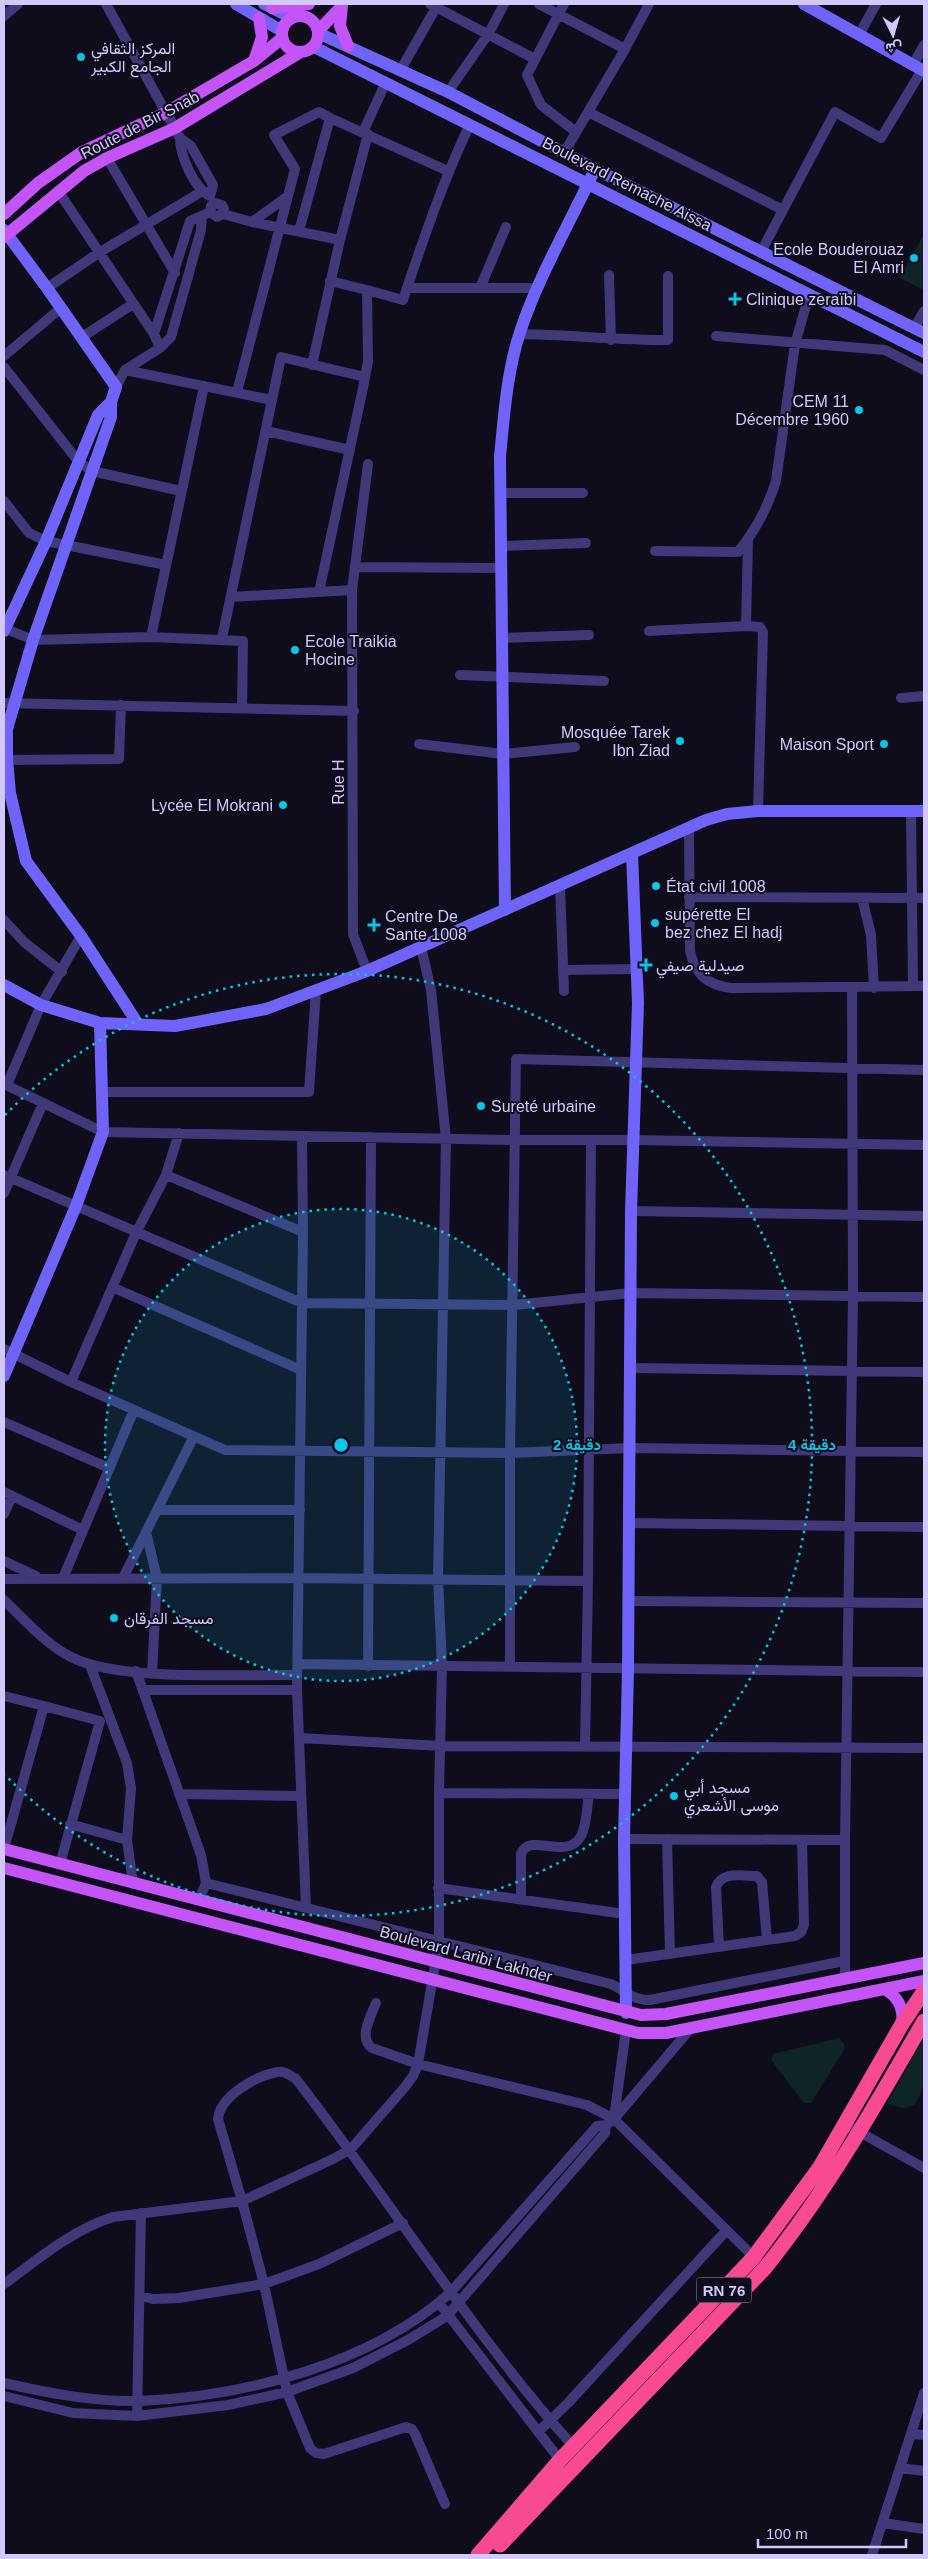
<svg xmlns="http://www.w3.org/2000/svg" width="928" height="2559" viewBox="0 0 928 2559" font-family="Helvetica,Vazirmatn,sans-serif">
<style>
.green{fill:#0f2525}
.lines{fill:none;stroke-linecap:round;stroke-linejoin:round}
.street{stroke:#3f3879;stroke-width:10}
.secondary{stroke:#6f63f9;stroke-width:12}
.primary{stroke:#c454f8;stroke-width:12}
.highway{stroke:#f84993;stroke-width:15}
.ring{fill:none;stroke:#09c5e8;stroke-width:2.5;stroke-dasharray:2.5 5}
.poi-dot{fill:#09c5e8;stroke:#0f0c1b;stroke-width:2}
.labels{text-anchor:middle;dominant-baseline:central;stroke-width:4;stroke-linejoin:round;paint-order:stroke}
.shield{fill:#0f0c1b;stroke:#9790b9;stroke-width:1}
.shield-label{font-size:15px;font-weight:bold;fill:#d1c8fd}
.poi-label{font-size:16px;fill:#d1c8fd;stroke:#0f0c1b;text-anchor:start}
.street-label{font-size:16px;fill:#d1c8fd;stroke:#0f0c1b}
.centre{fill:#09c5e8;stroke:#0f0c1b;stroke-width:2.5}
.ring-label{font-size:15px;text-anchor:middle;font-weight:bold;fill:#09c5e8;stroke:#0f0c1b;stroke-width:4;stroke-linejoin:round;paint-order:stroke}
</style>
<rect width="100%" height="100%" fill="#0f0c1b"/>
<path class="green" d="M924,234V290L900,278Z
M924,2037V2086L915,2105L904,2108L887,2104Z
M839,2038L845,2045L844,2050L811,2103H804L772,2061L773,2054Z"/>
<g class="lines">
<path class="street" d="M106,4L180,138L191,146L213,185L210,196C194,188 180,156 180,138
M430,4L535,59
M539,4L625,49
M564,4L527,75L541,105L576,132
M4,16L18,4
M859,35L876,4
M913,65L924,45
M400,71L438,4
M448,92L489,33L504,4
M588,112L783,210L761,252
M330,118L448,171
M363,132L386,82
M564,153L625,49L649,4
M107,158L175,273
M58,191L154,334
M783,210L835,112L881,138L922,70
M223,214L252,222L340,240
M202,216L201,230L171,337L160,348L154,334L190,221L210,212L211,206L215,203L222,205L224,209L221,215L217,217L210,212
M252,222L288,196
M609,275L611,340
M330,281L367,290
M47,288L100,252L201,192
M408,288H536
M480,288L506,227
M914,328L924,311
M520,334C570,335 618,340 668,340V276
M716,336L885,350L924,370
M82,337L133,304
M4,356L61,308
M312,365L340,240L368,134
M4,367L78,461L92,471L181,491
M125,370L272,400L222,638
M116,387L125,370L160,348
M237,392L295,169L274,135L319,112L330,118L299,231
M272,400L281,357L365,377
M266,431L350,450
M501,493H583
M4,501L29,533L46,541L166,565
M501,546L586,543
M655,551L738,552C755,531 768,507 776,481L795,344L809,295
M355,567L501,568
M319,592L363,388L368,361L367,290L403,300C423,240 443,181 470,124
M231,597L352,590
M746,626L760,627L763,632L758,811
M4,628L33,640L151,637L243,641L242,707
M649,631L746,626L748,540
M151,637L204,386
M503,638L589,635
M460,675L604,681
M901,698L924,696
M4,703L354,711
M419,744L503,754L575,747
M4,760L119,759L121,705
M911,811L913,986
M689,828L690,951C695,975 708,985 731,988L924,986
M560,886L564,991
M689,897L924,898
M862,898L871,935L874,988
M4,920L24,942L62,972
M563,970L637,969
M367,971L353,934L352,590L368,464
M4,1084L103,1132L515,1140H633L924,1145
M7,1085L41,1005L81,936
M102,1092H309L316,990
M302,1136L303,1232
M4,1175L302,1303L514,1305L631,1293L924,1297
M166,1175L303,1232L297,1690L306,1908
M4,1193L43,1103
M631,1211L924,1216
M112,1287L301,1370
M4,1349L71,1382L225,1450L510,1453L630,1448L924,1452
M630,1368L924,1372
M71,1382L136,1233L166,1175L179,1133
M4,1422L109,1468
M4,1492L83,1530
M157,1510H300
M4,1514L12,1496
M629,1523L924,1527
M146,1532L157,1578L152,1673
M4,1561L36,1576
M63,1578L134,1410
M123,1578L194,1436
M4,1579L299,1578L588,1581L585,1747
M588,1581L591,1140
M4,1600C24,1619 45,1644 71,1657C120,1682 239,1674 297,1675
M629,1601L924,1603
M298,1664L924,1672
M90,1665L127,1763L131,1788L127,1840L133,1884
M368,1666L371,1137
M510,1667V1453L516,1059L924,1070
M136,1671L201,1855L206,1883
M143,1690H297
M4,1696L44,1706L4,1849
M44,1706L100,1721L60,1864
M300,1738L441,1746L924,1748
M439,1793L626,1794
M179,1794L301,1796
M70,1824L127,1840
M624,1839L845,1840
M667,1839L670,1954
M438,1888L625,1914
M521,1899V1854C529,1831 567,1862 581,1836C587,1825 587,1806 589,1794
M199,1900L206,1883L611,1984C626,1991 632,2000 650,2000L844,1961
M719,1947L716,1887C722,1871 742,1876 757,1876L762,1882L767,1940
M626,1960L795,1936L801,1932L804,1925L802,1840
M845,1977V1840L853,1296L852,988
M376,2003C371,2016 358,2038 372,2048L418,2064L587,2105L614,2119L765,2268
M614,2118L626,2030
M845,2124L924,2168
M4,2284C38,2259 72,2230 113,2217L242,2201L333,2159L351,2149L405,2087L413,2076L418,2064L439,1942V1793L442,1666L438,1579L446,1139L431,990L421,947
M140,2296L153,2299L179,2298L264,2284L319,2264L403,2223
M439,2303L560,2460
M4,2383C48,2393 94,2402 139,2401C244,2397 370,2364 450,2293L597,2126L606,2125L614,2119L691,2028
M4,2396L73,2413L137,2416L228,2405L287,2392L353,2368L408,2340L447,2316L605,2133L606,2125
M137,2416L141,2213
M538,2432L568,2403L726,2231
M912,2434L924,2435
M900,2468L924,2471
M445,2504L415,2434L412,2429L406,2427L324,2454L316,2453L310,2448L287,2392L264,2284L242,2201L218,2119C220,2096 256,2076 277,2072C285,2071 290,2075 296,2079C390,2200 470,2331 573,2446
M883,2523L924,2529
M872,2555L924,2393"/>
<path class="secondary" d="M236,4L282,31
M264,4L292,18
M804,4L924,71
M318,33L448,92L595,169L924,333
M314,47L924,352
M4,230L47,288L116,387L111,402V417L33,640L7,729V759L10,793L26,861L81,936L138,1024
M4,631L46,541L98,415L111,402
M505,910L500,457C504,415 507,372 520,332C539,275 570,223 595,169
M4,985L41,1005L100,1023L175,1026L266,1009L367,971L706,820L727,814L758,811H924
M4,1376L76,1206L103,1132L100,1023
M626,2013L624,1839L628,1669L631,1211L638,1003L632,854"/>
<path class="primary" d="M342,6L340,26L348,46
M272,8L309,4
M282 34a18 18 0 1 1 36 0a18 18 0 1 1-36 0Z
M318,31L342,6
M255,58L262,37L259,18
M4,214L38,183L82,152L165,113L254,61L282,38
M4,237L84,171L107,158L175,128L299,53
M4,1849L641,2015L666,2014L924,1963
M4,1868L638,2033H666L924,1981
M884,1989C898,1996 904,2009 902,2024"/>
<path class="highway" d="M500,2545L765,2268C827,2191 875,2106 924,2021
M478,2555L560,2460L753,2258L820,2167L902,2024L924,1991"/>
</g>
<circle cx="341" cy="1445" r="236" fill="#09c5e8" fill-opacity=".12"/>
<g class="ring">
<circle cx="341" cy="1445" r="236"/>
<path d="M5 1115A471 471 0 1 1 5 1775"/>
</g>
<g class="poi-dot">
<circle cx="81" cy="57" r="5"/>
<circle cx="914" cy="258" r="5"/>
<path d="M732.5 291.5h5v5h5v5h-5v5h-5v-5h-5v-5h5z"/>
<circle cx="859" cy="410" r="5"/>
<circle cx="295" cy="650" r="5"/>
<circle cx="680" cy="741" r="5"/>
<circle cx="884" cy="744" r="5"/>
<circle cx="283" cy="805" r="5"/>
<circle cx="656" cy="886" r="5"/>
<circle cx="655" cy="923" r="5"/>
<path d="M371.5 917.5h5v5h5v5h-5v5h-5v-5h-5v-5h5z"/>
<path d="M643.5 957.5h5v5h5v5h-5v5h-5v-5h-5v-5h5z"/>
<circle cx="481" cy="1106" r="5"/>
<circle cx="114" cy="1618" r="5"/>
<circle cx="674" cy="1796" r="5"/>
</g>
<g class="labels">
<rect class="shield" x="696.5" y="2277.5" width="55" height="25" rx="4"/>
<g class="shield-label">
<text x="724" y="2290">RN 76</text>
</g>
<g class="poi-label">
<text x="91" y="48">المركز الثقافي<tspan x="91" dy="18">الجامع الكبير</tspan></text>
<text x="904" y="249" text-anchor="end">Ecole Bouderouaz<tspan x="904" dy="18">El Amri</tspan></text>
<text x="746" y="299">Clinique zeraïbi</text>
<text x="849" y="401" text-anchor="end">CEM 11<tspan x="849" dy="18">Décembre 1960</tspan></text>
<text x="305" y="641">Ecole Traikia<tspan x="305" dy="18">Hocine</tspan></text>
<text x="670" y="732" text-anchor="end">Mosquée Tarek<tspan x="670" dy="18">Ibn Ziad</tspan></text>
<text x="874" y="744" text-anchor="end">Maison Sport</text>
<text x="273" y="805" text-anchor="end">Lycée El Mokrani</text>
<text x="666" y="886">État civil 1008</text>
<text x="665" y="914">supérette El<tspan x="665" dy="18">bez chez El hadj</tspan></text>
<text x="385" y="916">Centre De<tspan x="385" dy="18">Sante 1008</tspan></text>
<text x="656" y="965">صيدلية صيفي</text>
<text x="491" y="1106">Sureté urbaine</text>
<text x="124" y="1618">مسجد الفرقان</text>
<text x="684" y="1787">مسجد أبي<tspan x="684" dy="18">موسى الأشعري</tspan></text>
</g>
<g class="street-label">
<text transform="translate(140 125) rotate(-27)">Route de Bir Snab</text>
<text transform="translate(627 184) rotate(27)">Boulevard Remache Aissa</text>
<text transform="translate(338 782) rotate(-90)">Rue H</text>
<text transform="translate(466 1954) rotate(15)">Boulevard Laribi Lakhder</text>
</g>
</g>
<circle cx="341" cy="1445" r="8" class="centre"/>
<g class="ring-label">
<text x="577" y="1450">2 دقيقة</text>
<text x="812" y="1450">4 دقيقة</text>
</g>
<rect width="928" height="2559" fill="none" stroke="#d1c8fd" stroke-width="10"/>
<g transform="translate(893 35) rotate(175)" stroke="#0f0c1b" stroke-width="4" paint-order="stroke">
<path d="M0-4L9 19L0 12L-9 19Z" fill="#d1c8fd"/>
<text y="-8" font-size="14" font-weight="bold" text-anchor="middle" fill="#d1c8fd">ش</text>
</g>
<path d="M758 2539v8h148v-8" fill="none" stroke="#d1c8fd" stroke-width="2.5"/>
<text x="766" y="2539" font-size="15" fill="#d1c8fd" stroke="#0f0c1b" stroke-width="4" paint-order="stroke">100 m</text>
</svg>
